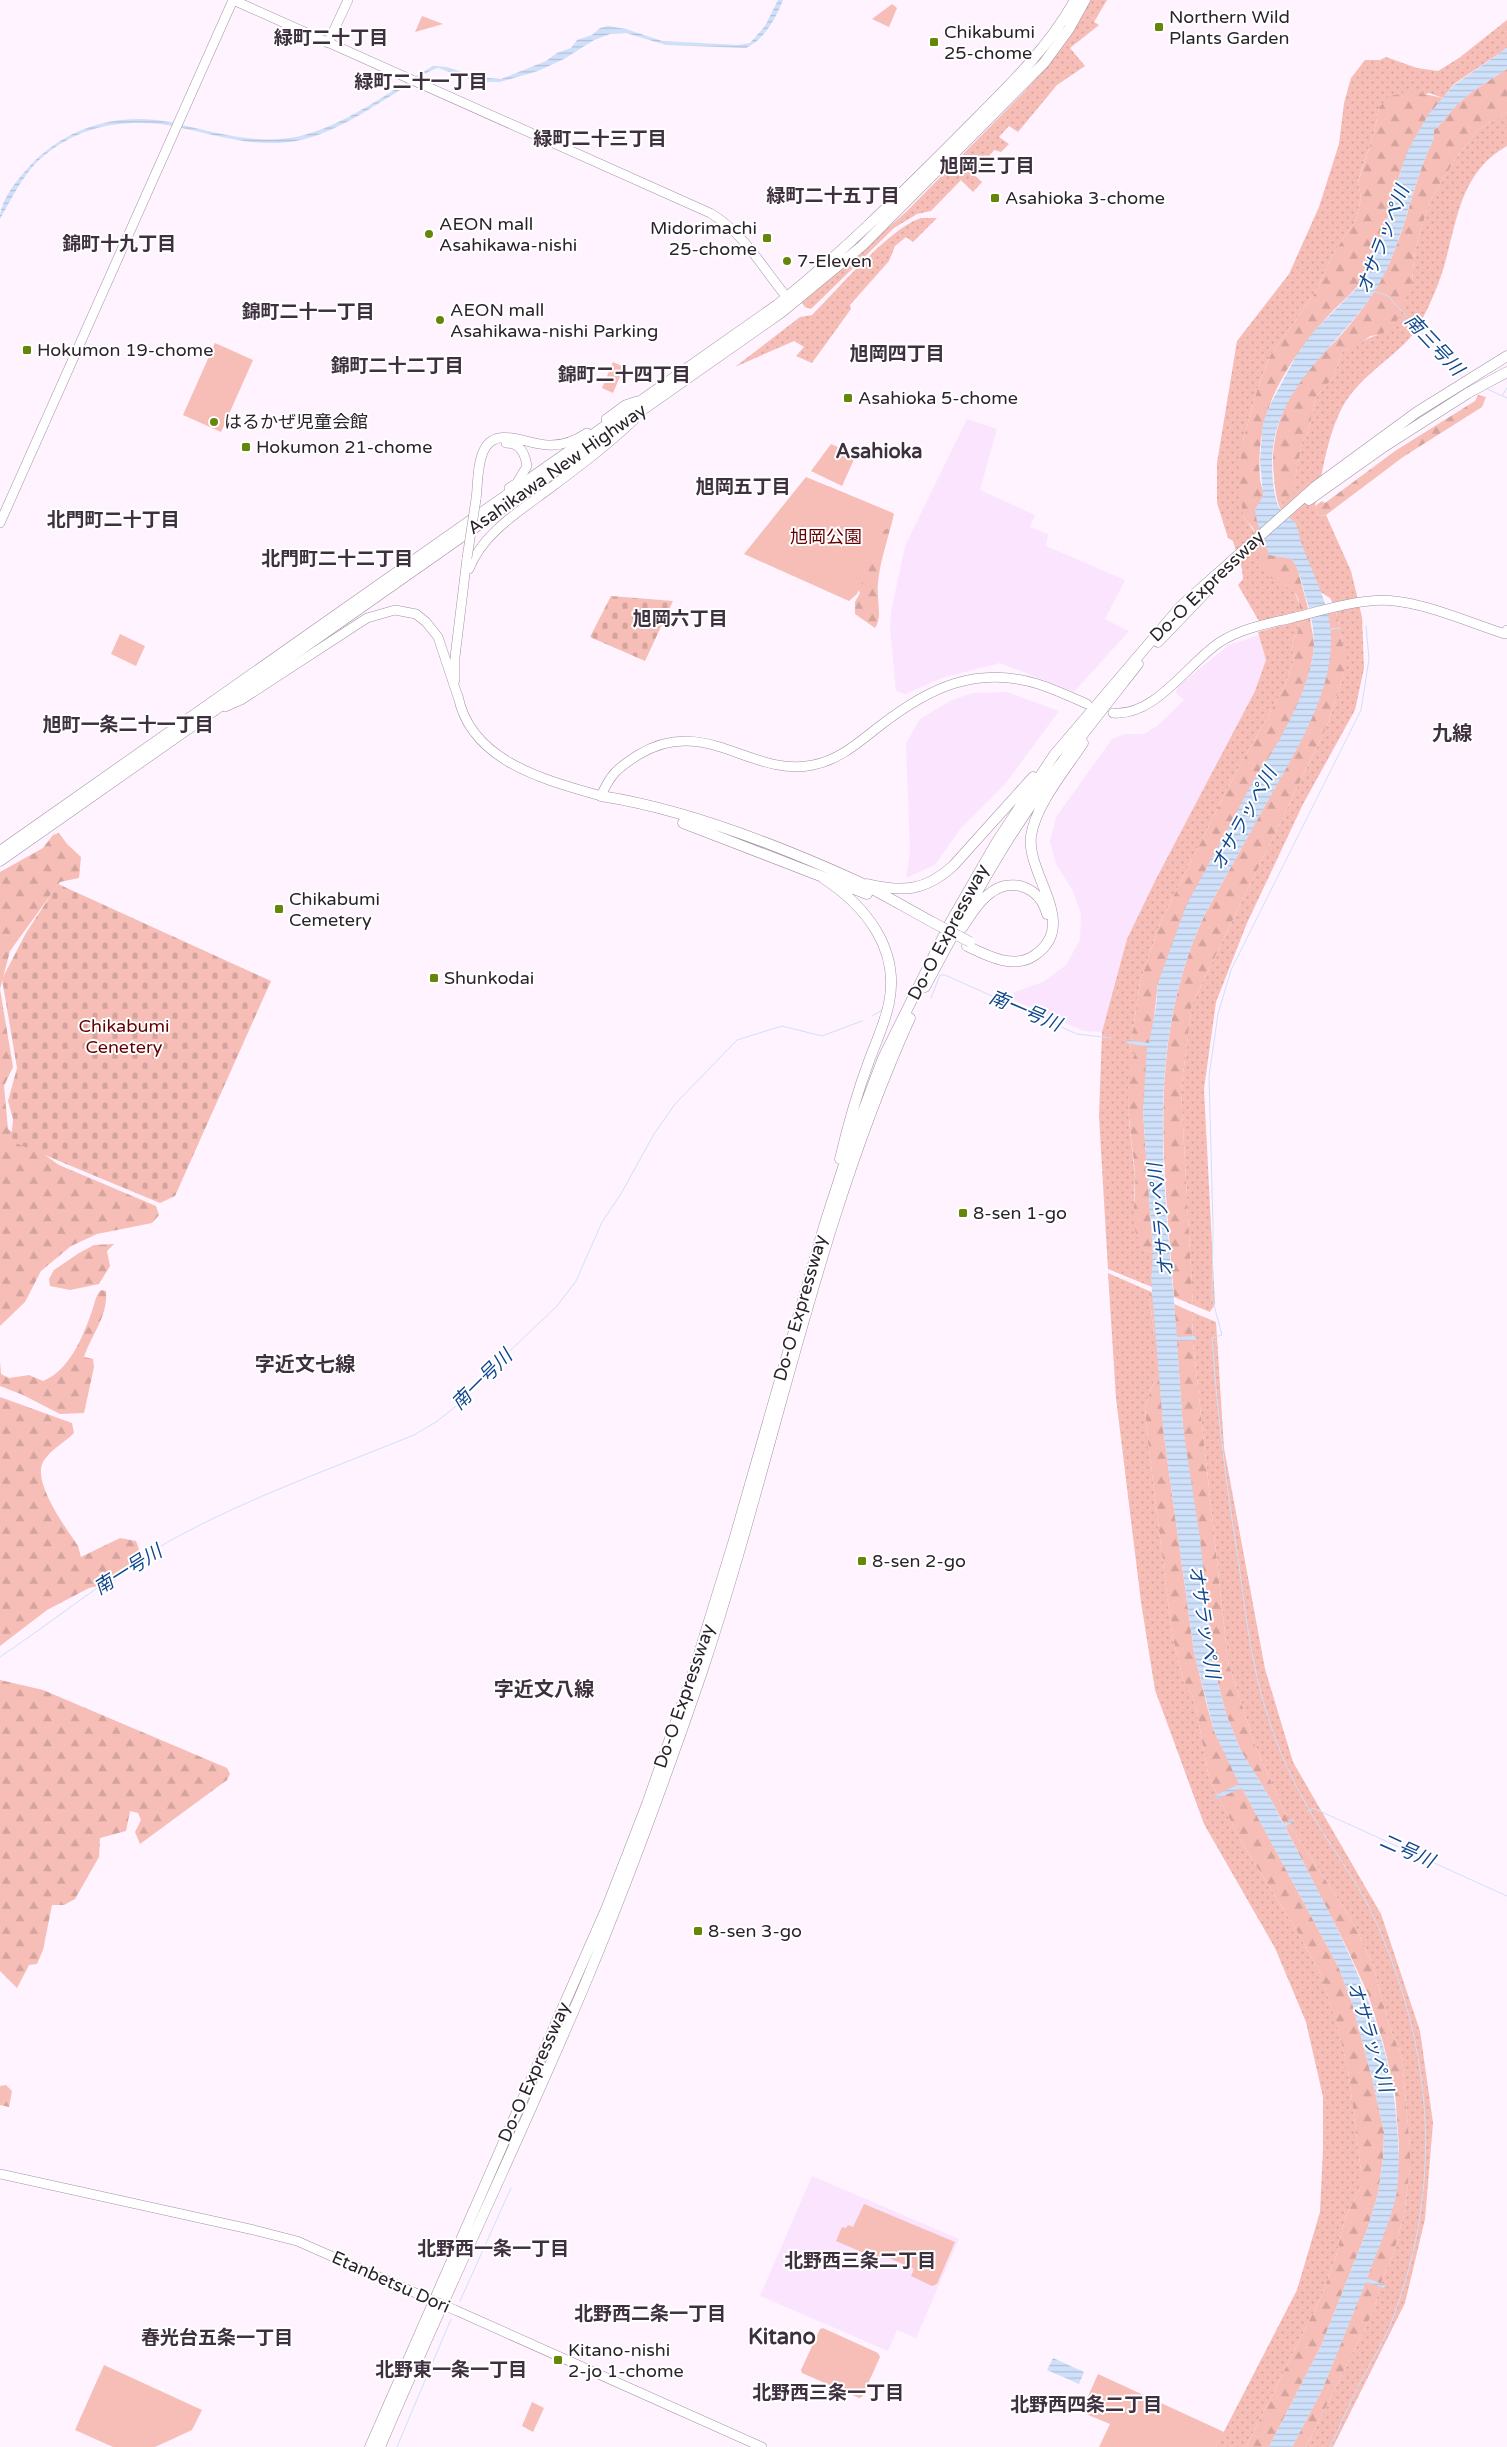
<svg xmlns="http://www.w3.org/2000/svg" width="1507" height="2447" viewBox="0 0 1507 2447" font-family="'Varela Round','Noto Sans JP',sans-serif">
<style>
.built{fill:#fbe4fe}
.grass{fill:url(#grass-dots)}
.forest{fill:url(#forest-firs)}
.cemetery{fill:url(#cemetery-stones)}
.park{fill:#f6beb6}
.water{fill:url(#water-rules)}
.lines{fill:none;stroke-linecap:round;stroke-linejoin:round}
.stream{stroke:#cfe0fa;stroke-width:1}
.secondary-casing{stroke:#a292a4;stroke-width:10}
.primary-casing{stroke:#a292a4;stroke-width:10}
.highway-casing{stroke:#a292a4;stroke-width:11}
.secondary{stroke:#fff;stroke-width:9}
.primary{stroke:#fff;stroke-width:9}
.highway{stroke:#fff;stroke-width:10}
.primary-bridge-casing{stroke:#a292a4;stroke-width:10;stroke-linecap:butt}
.highway-bridge-casing{stroke:#a292a4;stroke-width:11;stroke-linecap:butt}
.primary-bridge{stroke:#fff;stroke-width:9}
.highway-bridge{stroke:#fff;stroke-width:10}
.poi-dot{fill:#648709;stroke:#fff;stroke-width:2}
.labels{text-anchor:middle;dominant-baseline:central;stroke-width:4;stroke-linejoin:round;paint-order:stroke}
.poi-label{font-size:18px;fill:#2a232a;stroke:#fff;text-anchor:start}
.street-label{font-size:18px;fill:#2a232a;stroke:#fff}
.park-label{font-size:18px;fill:#640002;stroke:#fff}
.neighbourhood-label{font-size:19px;font-weight:bold;fill:#3e303f;stroke:#fff}
.water-label{font-size:19px;font-style:italic;fill:#11488f;stroke:#fff}
.quarter-label{font-size:20px;font-weight:bold;fill:#3e303f;stroke:#fff}
.district-label{font-size:22px;font-weight:bold;fill:#3e303f;stroke:#fff}
</style>
<defs>
<pattern id="grass-dots" width="8" height="8" patternUnits="userSpaceOnUse" patternTransform="scale(1.25)"><rect width="8" height="8" fill="#f6beb6"/><path d="M2 2h.1M6 6h.1" fill="none" stroke="#d3a39d" stroke-width="1.8" stroke-linecap="round"/></pattern>
<pattern id="forest-firs" width="22" height="20" patternUnits="userSpaceOnUse" patternTransform="scale(1.25)"><rect width="22" height="20" fill="#f6beb6"/><path d="M5 1l3.5 6h-7zM16 11l3.5 6h-7z" fill="#d3a39d"/></pattern>
<pattern id="cemetery-stones" width="16" height="16" patternUnits="userSpaceOnUse" patternTransform="scale(1.25)"><rect width="16" height="16" fill="#f6beb6"/><path d="M2 7V4a2 2 0 0 1 4 0v3zM10 15v-3a2 2 0 0 1 4 0v3z" fill="#d3a39d"/></pattern>
<pattern id="water-rules" width="6" height="5" patternUnits="userSpaceOnUse" patternTransform="scale(1.25)"><rect width="6" height="5" fill="#cfe0fa"/><path d="M0 2.5h6" fill="none" stroke="#b2c0d6"/></pattern>
</defs>
<rect width="100%" height="100%" fill="#fef3ff"/>
<path class="built" d="M967,419L997,429L980,490L1035,515L1030,527L1048,534L1046,546L1125,580L1105,619L1129,631L1074,692L1000,663L942,678L905,694L896,691L890,628L891,612L905,546Z
M1259,635L1266,660L1255,691L1156,879L1127,939L1102,1032L1084,1031L1011,999L1015,992L1043,982L1066,965L1080,940L1081,914L1073,891L1056,864L1050,841L1056,817L1112,739L1126,734H1144L1157,726L1184,700L1176,693L1177,687L1229,645Z
M1007,692L1059,711L1006,783L961,828L935,865L906,878L910,851L906,743L920,719L950,701L972,693Z
M812,2176L959,2239L916,2338L897,2330L888,2351L760,2296Z"/>
<path class="grass" d="M1091,0H1107L1094,22L1099,25L1070,48L1085,66L1057,85L1018,132L1009,126L999,137L1009,144L1001,152L994,150L974,175L982,182L973,192L961,180L931,211L917,214L894,228L811,309L805,307L802,303L906,212L1023,93L1047,67Z
M1507,20V48L1454,84L1443,98L1429,93L1379,108L1374,133L1358,181L1361,198L1356,220L1333,254L1315,293L1270,356L1258,387L1242,444L1243,517C1265,538 1259,573 1293,589L1300,605V614L1260,623L1238,585L1243,579L1242,569L1233,541L1228,538L1217,503V463L1237,341L1289,274L1319,207L1339,144L1344,103L1351,78L1365,60H1380L1386,57L1417,68L1438,71L1459,58Z
M1507,112V146C1450,178 1458,242 1434,294C1428,308 1419,328 1408,340C1385,364 1353,382 1339,414C1326,442 1322,476 1315,506L1319,516L1326,515L1351,571L1358,600L1334,605L1330,598L1319,591L1301,544L1281,510L1282,500L1292,495L1302,442L1307,435L1317,395L1333,378L1343,350C1358,349 1364,337 1379,335L1412,281L1415,250L1429,203L1456,158L1478,130Z
M921,218H937L913,242L906,237L895,246L889,261L850,305L851,309L812,363L796,356L804,347L794,341L735,367L800,317L812,315C836,291 891,227 921,218Z
M1359,605L1362,617L1364,668L1355,710L1303,804L1247,923L1216,1002L1204,1089L1215,1304L1210,1312L1193,1305L1181,1091L1192,1004L1327,726L1344,674V648L1336,612Z
M1299,621L1298,632L1292,641L1294,659L1285,686L1233,778L1161,921L1140,982L1130,1051L1135,1054L1128,1092L1129,1121L1135,1177L1134,1202L1143,1249L1153,1253L1152,1287L1108,1269L1099,1116L1102,1032L1127,939L1156,879L1255,691L1266,660L1258,632Z
M1108,1273L1149,1291L1154,1335V1381L1145,1407L1148,1442L1172,1634L1183,1680L1192,1695L1196,1708L1209,1778L1242,1843L1297,1931L1319,1971L1336,2020L1348,2070L1361,2171V2186L1345,2218L1336,2256L1322,2295L1246,2447H1216L1297,2290L1320,2212L1323,2149V2097L1306,2022L1275,1948L1204,1824L1155,1690L1141,1602L1116,1398Z
M1192,1312L1216,1322L1224,1448L1265,1669L1293,1762L1381,1914L1420,2031L1433,2123L1425,2219L1405,2303L1333,2447H1306L1373,2312L1382,2280L1393,2255L1404,2215L1410,2167V2147L1402,2057L1390,2028L1373,1965L1354,1924L1291,1827L1255,1745L1228,1662L1193,1342Z"/>
<path class="forest" d="M1507,69V112L1478,130L1456,158L1429,203L1415,250L1412,281L1396,323L1379,335L1370,336L1354,349L1343,350L1333,378L1317,395L1307,435L1302,442L1292,496L1282,500L1281,510C1276,499 1275,489 1274,477C1269,436 1285,396 1312,365C1321,354 1332,346 1341,335C1358,316 1375,293 1386,270C1407,228 1413,180 1434,138V130C1445,121 1451,109 1461,101C1475,88 1491,80 1507,69Z
M1409,91L1443,98C1423,121 1407,149 1398,180C1389,211 1383,244 1367,273C1357,290 1342,301 1329,315C1305,341 1281,374 1269,407C1261,428 1258,455 1260,478C1260,483 1264,491 1263,496C1262,501 1257,506 1255,510L1280,555L1292,559L1297,567L1309,612L1300,614C1301,587 1287,590 1271,578C1267,575 1264,570 1260,566L1262,557L1253,528L1243,517L1239,480L1242,444L1258,387L1270,356L1315,293L1333,254L1356,220L1361,198L1358,182L1374,133L1379,108L1388,97Z
M1478,395L1486,397L1482,407L1403,457L1326,515L1319,516L1315,506L1322,501L1325,503L1395,451L1475,401Z
M828,486L894,514C889,536 880,560 878,583C876,598 883,617 875,628L855,614V602L860,593L855,585Z
M1336,612L1344,648V674L1327,726L1192,1004L1181,1091L1193,1305L1174,1297C1164,1164 1146,1040 1205,914C1226,876 1247,838 1268,800C1300,742 1339,683 1327,614Z
M1310,618C1311,627 1314,637 1314,646C1311,688 1281,743 1256,776L1158,983L1143,1112L1153,1253L1143,1249C1139,1241 1135,1233 1134,1224C1133,1208 1136,1191 1135,1174C1133,1142 1120,1082 1135,1054L1130,1051L1140,982L1161,921L1233,778L1285,686L1294,659L1292,641L1298,632L1299,621Z
M59,833L67,844L81,857L79,878L60,882L10,951L0,989L13,1067L4,1086L8,1129L59,1165L156,1206L159,1215L152,1223L97,1234L71,1246L41,1271L25,1302L0,1326V872L43,848L53,835Z
M114,1244L107,1251L110,1266L99,1284L70,1290L50,1286L49,1279L54,1270L79,1253L94,1245Z
M101,1290L106,1291C108,1317 92,1333 84,1357L93,1359L94,1367L84,1413L60,1414L23,1395L0,1386V1361L1,1374L9,1378L29,1375L43,1381C69,1371 83,1337 92,1311C95,1303 95,1296 101,1290Z
M1149,1291L1153,1293L1164,1436L1194,1652L1207,1706L1214,1731L1242,1788L1339,1968L1353,2006L1373,2082L1384,2132L1383,2158L1378,2194L1367,2230L1321,2346L1269,2447H1246L1322,2295L1336,2256L1345,2218L1361,2186V2171L1348,2070L1336,2021L1319,1971L1297,1931L1242,1843L1209,1778L1196,1708L1192,1695L1183,1680L1172,1634L1148,1442L1145,1407L1154,1381V1335Z
M1174,1304L1192,1312L1193,1342L1228,1662L1255,1745L1291,1827L1354,1924L1373,1965L1390,2028L1402,2057L1410,2147V2167L1404,2215L1393,2255L1382,2280L1373,2312L1306,2447H1292L1322,2390L1366,2281L1396,2196L1399,2147L1395,2092L1383,2042L1368,1994L1346,1946L1273,1803L1241,1751L1226,1714L1214,1667L1183,1428Z
M0,1397L72,1423L74,1433C65,1442 49,1451 43,1462C32,1482 66,1528 78,1546L81,1557L120,1538L136,1541L139,1549L134,1560L112,1583L89,1588L47,1610L0,1646Z
M0,1680L43,1690L227,1768L230,1774L227,1780L140,1844L135,1832L141,1820L138,1813L130,1811L126,1831L100,1838L99,1857L75,1899L64,1905H52L43,1950L37,1964L29,1965L17,1988L0,1971Z
M6,2085L12,2091L9,2107L0,2105V2086Z"/>
<path class="cemetery" d="M611,596L673,601L645,661L590,637Z
M58,884L271,981L175,1196L160,1203L11,1141L13,1119L8,1101L17,1068L2,979L26,933Z"/>
<path class="park" d="M892,4L897,8L889,27L872,19Z
M422,16L443,24L415,32Z
M215,343L253,360L221,432L183,415Z
M613,362L624,367L613,393L602,388Z
M831,444L856,455L842,486L811,471Z
M806,477L893,513L889,528L884,530L857,594L849,601L744,554Z
M120,634L145,646L136,666L111,654Z
M864,2204L955,2242L937,2284L932,2286L911,2276L914,2269L882,2255L878,2259L836,2241L842,2227L846,2228L848,2225L853,2227Z
M823,2328L878,2353L880,2357L862,2397L859,2398L802,2373L801,2370L820,2329Z
M104,2365L202,2410L192,2430L155,2447H113L75,2430Z
M1098,2374L1224,2432L1216,2447H1099L1110,2424L1081,2412Z
M532,2402L544,2408L533,2432L522,2426Z"/>
<path class="water" d="M778,0H783C776,18 764,40 746,48L666,45L626,33L610,34L594,40L564,59L538,71L500,82H478L438,68C426,71 415,81 405,87C372,107 339,131 301,140C253,150 213,133 167,125C118,117 69,129 34,165C20,181 10,201 0,219C0,201 16,181 28,168C64,128 117,112 169,122C211,131 252,145 296,137C341,128 392,90 433,66L447,67L478,77L501,79L546,61L557,53L571,48L577,40L592,35L600,28L608,26L626,29L662,41L738,45L750,43L765,26Z
M1507,48V69C1491,80 1475,88 1461,101C1451,109 1445,121 1434,130V138C1411,185 1405,238 1379,284C1347,339 1287,375 1274,441C1271,457 1271,494 1280,509C1284,515 1292,518 1296,524C1299,530 1299,539 1302,545C1309,564 1318,582 1324,601C1350,671 1298,746 1266,804C1246,840 1225,877 1205,914C1141,1050 1166,1193 1177,1337L1195,1336L1196,1340L1177,1341L1183,1428L1200,1538L1214,1667L1226,1714L1241,1751L1273,1803L1283,1824L1293,1819L1294,1821L1285,1827C1334,1923 1390,2017 1397,2127C1399,2149 1400,2174 1396,2196C1391,2221 1376,2253 1367,2278L1385,2285L1384,2288L1366,2282L1322,2390L1292,2447H1269L1321,2346L1367,2230L1378,2194L1383,2159L1384,2132L1373,2082L1353,2006L1339,1968L1242,1788L1216,1799L1214,1796L1239,1784L1214,1731L1194,1652L1164,1436L1151,1280L1153,1253L1143,1112L1147,1047L1127,1043V1040L1149,1043L1156,1007L1158,983L1186,906L1256,776C1278,747 1314,681 1314,644C1314,628 1310,609 1305,595C1302,582 1299,570 1292,559L1269,555L1257,522L1255,510L1263,496L1260,460L1263,423L1270,405L1296,356L1313,332L1356,289L1367,273L1375,256L1390,212L1398,180L1407,152L1428,115L1454,85Z
M1053,2358L1084,2372L1079,2384L1047,2370Z"/>
<g class="lines">
<path class="stream" d="M1374,291L1388,296L1463,378
M1485,388L1507,398
M1502,396L1507,388
M1330,629L1339,628
M931,998L940,975H945L1077,1034L1111,1038
M872,1016L882,1010
M0,1657C58,1618 113,1573 173,1539C250,1497 333,1468 414,1435L436,1422L464,1400L496,1364L557,1306L576,1281L602,1222L622,1192L654,1134L675,1104L737,1040L782,1026L822,1036L862,1021
M1307,1812L1313,1808L1507,1896
M460,2301L511,2188
M397,2447L451,2319
M1330,2447C1340,2426 1349,2404 1360,2383C1371,2361 1386,2339 1394,2315C1445,2178 1432,2042 1371,1911C1354,1876 1329,1845 1310,1811C1293,1782 1279,1752 1269,1720C1252,1670 1246,1617 1239,1565C1227,1489 1217,1414 1212,1338L1222,1335L1212,1298L1213,1225L1209,1076L1218,1014L1231,970L1361,710L1369,659L1366,626"/>
<g class="secondary-casing">
<path id="secondary" d="M328,43L348,0
M0,523L233,0L710,213C745,233 764,271 790,301
M1113,713C1155,717 1188,663 1220,642C1242,628 1267,624 1292,618C1317,612 1344,603 1370,601C1412,596 1464,621 1505,634L1507,630
M601,796C611,773 618,768 638,755C706,714 751,778 813,765C840,760 860,741 881,725C929,688 976,665 1038,684C1054,689 1071,697 1087,704"/>
</g>
<g class="primary-casing">
<path id="primary" d="M606,419L625,405L637,401
M506,443C520,443 525,453 527,466L517,483L509,488
M476,499C478,484 477,464 484,450C496,425 528,445 548,445C562,446 575,441 587,433
M469,569C483,532 523,509 553,486C581,465 609,444 634,420
M455,680V657L467,558
M458,696C471,762 546,780 601,796
M225,707L241,700L367,618L395,610L416,614L426,622L438,637L459,700
M0,2174L254,2230L297,2241L420,2295
M455,2310L762,2447"/>
</g>
<g class="highway-casing">
<path id="highway" d="M1309,500L1385,446L1468,393L1507,372
M1158,642L1205,593
M601,796C685,809 780,846 857,881C883,894 908,909 934,923
M683,823L867,894
M0,851L777,305C841,254 897,198 955,140C998,96 1045,54 1075,0
M0,861L782,312L862,246L1044,63L1069,29L1085,0
M823,878C866,906 900,949 889,1003C885,1023 876,1042 869,1061C857,1093 848,1125 840,1159
M867,884C902,892 924,892 953,866L1033,777
M962,928C970,916 978,902 989,894C1011,876 1040,887 1047,914
M967,946C988,956 1014,970 1035,955C1080,924 1026,875 1031,836C1036,804 1066,769 1083,743
M925,987C950,940 975,893 1003,848C1043,783 1091,724 1138,664
M370,2447L607,1907L647,1804L693,1673L734,1540L825,1223L850,1146L883,1058L950,923L996,843L1054,755L1181,606L1316,486L1417,412L1507,356
M380,2447C447,2289 522,2135 588,1977C629,1878 666,1777 701,1675C774,1457 815,1228 910,1018"/>
</g>
<use href="#secondary" class="secondary"/>
<use href="#primary" class="primary"/>
<use href="#highway" class="highway"/>
<g class="primary-bridge-casing">
<path id="primary-bridge" d="M467,558L476,499
M420,2295L455,2310"/>
</g>
<g class="highway-bridge-casing">
<path id="highway-bridge" d="M934,923L970,942"/>
</g>
<use href="#primary-bridge" class="primary-bridge"/>
<use href="#highway-bridge" class="highway-bridge"/>
</g>
<g class="poi-dot">
<rect x="1154" y="22" width="10" height="10" rx="2.5"/>
<rect x="929" y="37" width="10" height="10" rx="2.5"/>
<rect x="990" y="193" width="10" height="10" rx="2.5"/>
<circle cx="429" cy="234" r="5"/>
<rect x="762" y="233" width="10" height="10" rx="2.5"/>
<circle cx="787" cy="261" r="5"/>
<circle cx="440" cy="320" r="5"/>
<rect x="22" y="345" width="10" height="10" rx="2.5"/>
<rect x="843" y="393" width="10" height="10" rx="2.5"/>
<circle cx="214" cy="422" r="5"/>
<rect x="241" y="442" width="10" height="10" rx="2.5"/>
<rect x="274" y="904" width="10" height="10" rx="2.5"/>
<rect x="429" y="973" width="10" height="10" rx="2.5"/>
<rect x="958" y="1208" width="10" height="10" rx="2.5"/>
<rect x="857" y="1556" width="10" height="10" rx="2.5"/>
<rect x="693" y="1926" width="10" height="10" rx="2.5"/>
<rect x="553" y="2355" width="10" height="10" rx="2.5"/>
</g>
<g class="labels">
<g class="poi-label">
<text x="1169" y="17">Northern Wild<tspan x="1169" dy="21">Plants Garden</tspan></text>
<text x="944" y="32">Chikabumi<tspan x="944" dy="21">25-chome</tspan></text>
<text x="1005" y="198">Asahioka 3-chome</text>
<text x="439" y="224">AEON mall<tspan x="439" dy="21">Asahikawa-nishi</tspan></text>
<text x="757" y="228" text-anchor="end">Midorimachi<tspan x="757" dy="21">25-chome</tspan></text>
<text x="797" y="261">7-Eleven</text>
<text x="450" y="310">AEON mall<tspan x="450" dy="21">Asahikawa-nishi Parking</tspan></text>
<text x="37" y="350">Hokumon 19-chome</text>
<text x="858" y="398">Asahioka 5-chome</text>
<text x="224" y="422">はるかぜ児童会館</text>
<text x="256" y="447">Hokumon 21-chome</text>
<text x="289" y="899">Chikabumi<tspan x="289" dy="21">Cemetery</tspan></text>
<text x="444" y="978">Shunkodai</text>
<text x="973" y="1213">8-sen 1-go</text>
<text x="872" y="1561">8-sen 2-go</text>
<text x="708" y="1931">8-sen 3-go</text>
<text x="568" y="2350">Kitano-nishi<tspan x="568" dy="21">2-jo 1-chome</tspan></text>
</g>
<g class="street-label">
<text transform="translate(557 469) rotate(-35)">Asahikawa New Highway</text>
<text transform="translate(1207 586) rotate(-44)">Do-O Expressway</text>
<text transform="translate(948 932) rotate(-62)">Do-O Expressway</text>
<text transform="translate(800 1308) rotate(-74)">Do-O Expressway</text>
<text transform="translate(684 1696) rotate(-71)">Do-O Expressway</text>
<text transform="translate(534 2072) rotate(-66)">Do-O Expressway</text>
<text transform="translate(391 2282) rotate(24)">Etanbetsu Dori</text>
</g>
<g class="park-label">
<text x="826" y="537">旭岡公園</text>
<text x="124" y="1026">Chikabumi<tspan x="124" dy="21">Cenetery</tspan></text>
</g>
<g class="neighbourhood-label">
<text x="331" y="38">緑町二十丁目</text>
<text x="421" y="82">緑町二十一丁目</text>
<text x="600" y="139">緑町二十三丁目</text>
<text x="987" y="166">旭岡三丁目</text>
<text x="833" y="196">緑町二十五丁目</text>
<text x="119" y="244">錦町十九丁目</text>
<text x="308" y="312">錦町二十一丁目</text>
<text x="897" y="354">旭岡四丁目</text>
<text x="397" y="366">錦町二十二丁目</text>
<text x="624" y="375">錦町二十四丁目</text>
<text x="743" y="487">旭岡五丁目</text>
<text x="113" y="520">北門町二十丁目</text>
<text x="337" y="559">北門町二十二丁目</text>
<text x="680" y="619">旭岡六丁目</text>
<text x="128" y="725">旭町一条二十一丁目</text>
<text x="493" y="2249">北野西一条一丁目</text>
<text x="860" y="2261">北野西三条二丁目</text>
<text x="650" y="2314">北野西二条一丁目</text>
<text x="217" y="2338">春光台五条一丁目</text>
<text x="451" y="2370">北野東一条一丁目</text>
<text x="828" y="2393">北野西三条一丁目</text>
<text x="1086" y="2405">北野西四条二丁目</text>
</g>
<g class="water-label">
<text transform="translate(1383 240) rotate(-69)">オサラッペ川</text>
<text transform="translate(1434 345) rotate(47)">南三号川</text>
<text transform="translate(1244 819) rotate(-61)">オサラッペ川</text>
<text transform="translate(1025 1011) rotate(23)">南一号川</text>
<text transform="translate(1161 1220) rotate(-96)">オサラッペ川</text>
<text transform="translate(482 1380) rotate(-45)">南一号川</text>
<text transform="translate(128 1570) rotate(-32)">南一号川</text>
<text transform="translate(1204 1622) rotate(81)">オサラッペ川</text>
<text transform="translate(1407 1851) rotate(24)">二号川</text>
<text transform="translate(1370 2037) rotate(73)">オサラッペ川</text>
</g>
<g class="quarter-label">
<text x="879" y="452">Asahioka</text>
<text x="1452" y="734">九線</text>
<text x="305" y="1365">字近文七線</text>
<text x="544" y="1690">字近文八線</text>
</g>
<g class="district-label">
<text x="782" y="2337">Kitano</text>
</g>
</g>
</svg>
